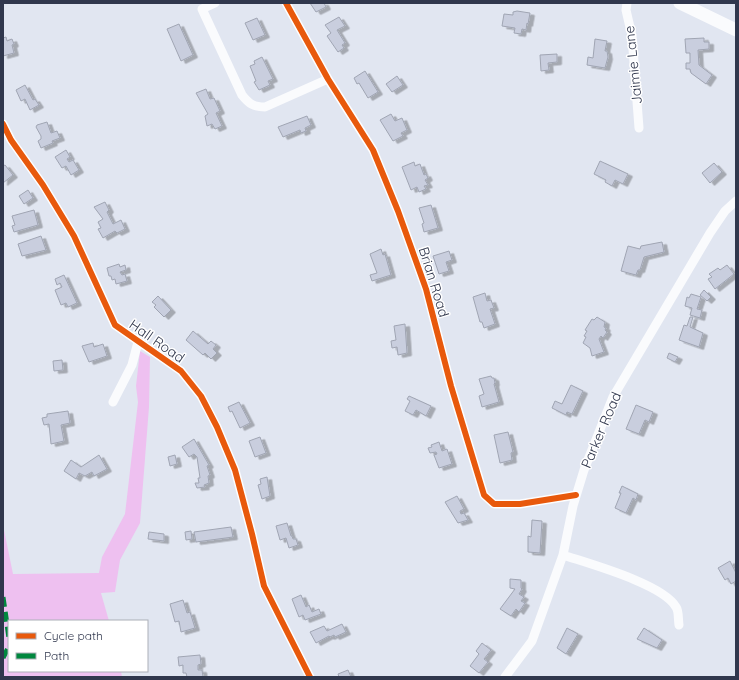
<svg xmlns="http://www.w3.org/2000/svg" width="739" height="680" viewBox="0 0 739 680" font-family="Quicksand,sans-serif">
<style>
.green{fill:#eec0f0}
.building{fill:#c9cede;stroke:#a0a5b3;filter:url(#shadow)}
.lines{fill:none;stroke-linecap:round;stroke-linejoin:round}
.street{stroke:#fafbfd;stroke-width:9}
.secondary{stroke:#fafbfd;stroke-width:13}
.quiet{stroke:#00873e;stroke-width:5;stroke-dasharray:10 5;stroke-linecap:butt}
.cycleway-casing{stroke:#fff;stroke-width:8}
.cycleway{stroke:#e8590c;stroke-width:6}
.labels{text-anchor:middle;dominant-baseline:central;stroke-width:3;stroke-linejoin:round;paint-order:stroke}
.street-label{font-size:14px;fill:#30374d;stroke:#fff}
</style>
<defs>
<filter id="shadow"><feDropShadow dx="4.5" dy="2.5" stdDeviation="0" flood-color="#0004"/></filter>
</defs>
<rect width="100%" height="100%" fill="#e1e6f1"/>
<path class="green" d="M140,351L150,357L149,407L140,523L120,560L115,592L101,593L109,621H9V671H121L122,677H3V525L13,574L99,573L102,557L125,514L138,402L136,386Z"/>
<path class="building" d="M310,3H324L326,7L316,12Z
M517,11L530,13L528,24L527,23L526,30L522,29L521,34L514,33L515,28L502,26L504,14L513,15V12Z
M339,17L345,26L337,30L345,43L342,45L344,48L338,52L327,36L331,33L325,25Z
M257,18L265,35L253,40L245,23Z
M179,24L193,55L181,61L167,29Z
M6,37L7,41L12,39L14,44L12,45L14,53L3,56V38Z
M704,38V42H709V49L698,50L699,65L712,75L706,84L691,73L690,69H686V63H690V53H686L685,39Z
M595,39L607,41L605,51H607L608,57L605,68L587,65L588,57L593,58Z
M557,54V62L548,63L549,70L541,71L540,55Z
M262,57L273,79L268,81L270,85L259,90L254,82L256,81L250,66L255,64L254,61Z
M365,71L378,92L368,98L359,83L357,84L354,78Z
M397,76L403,85L392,92L386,84Z
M25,85L33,100L35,99L39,105L30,110L25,99L21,101L16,90Z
M206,89L210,99L214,98L220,111L216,113L222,126L215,129L212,124L207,126L205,116L208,114L196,93Z
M391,114L395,121L402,118L407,130L401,133L403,136L393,141L380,120Z
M307,116L311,125L305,128L306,131L301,133L300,130L283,137L278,127Z
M47,122L51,133L57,131L60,138L52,141L53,143L41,148L38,141L41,139V136L36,127L37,125Z
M66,150L70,157L67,159L69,162L73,160L79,170L71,175L66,166L62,168L55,157Z
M600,161L628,174L623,184L615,180L612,186L605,182L606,180L594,174Z
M414,162L415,166L420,164L424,175L426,174L428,178L425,180L428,185L424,186L426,189L419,192L417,187L411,190L402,167Z
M714,163L722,172L710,183L702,173Z
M5,165L13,175L3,183V166Z
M28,190L33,198L24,204L19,196Z
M105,202L109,210L107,212L113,224L121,220L125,229L117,233L115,231L103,238L98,229L101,228L98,222L103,219L94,207Z
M431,205L438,228L424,232L422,224L424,223L419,208Z
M34,210L38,225L14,232L12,226L15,225L12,216Z
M41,236L46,250L22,256L18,244Z
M662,242L664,252L644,257L640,270H638L636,275L621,271L628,246L640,249L641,246Z
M381,249L383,255L385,254L391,275L372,281L370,275L377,273L370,254Z
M449,251L452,260L446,262L449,271L439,274L433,256Z
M119,264L120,267L125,265L126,270L120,272L122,275L125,274L127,281L116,284L115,279L112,280L111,276H109L107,268Z
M727,265L734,274L715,289L708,279L712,277L709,274L718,268L720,270Z
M64,275L77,303L68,307L66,303L61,305L55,290L62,287L60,283L57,285L55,279Z
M704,290L711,297L707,301L700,295Z
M485,293L487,301L491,300L494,308L490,309L495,324L484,328L482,322H480L473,297Z
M691,294L701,297L697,309L702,310L700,318L690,315L692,308L685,306L687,297L689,298Z
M158,296L171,310L164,317L154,307L156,305L152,302Z
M597,317L605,322L604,327L606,328L605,330L607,332L603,338L601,336L599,339L604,352L592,356L590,348L583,343L586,337L584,336L587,331L585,330L592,319L594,320Z
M690,317H693L690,327L703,333L699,347L679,340L684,325L687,326Z
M405,324L407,353L398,355L397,347L392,348L391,341L396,340L394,326Z
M193,331L208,344L211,341L216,345L213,349L217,353L211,359L205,353L203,355L186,340Z
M93,343L94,347L103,344L107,356L89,362L82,346Z
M669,353L678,357L675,362L667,358Z
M62,360L63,370L54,371L53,361Z
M491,376L492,378H494L495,383L494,384L499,402L482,407L479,396L484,394L479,379Z
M571,385L583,391L572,414L567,412L566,415L552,408L555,401L562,404Z
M409,396L431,406L426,416L416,410L413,415L405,411L410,401L407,399Z
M239,402L250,423L240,428L232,411L230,412L228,407Z
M636,405L653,412L649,422L645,420L639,434L626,429Z
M68,411L70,423L61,425L64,441L51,444L49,424L44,425L42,418L47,417V414Z
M508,432L513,452L511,453L512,460L500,463L494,435Z
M260,437L266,453L255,457L249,441Z
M194,439L209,465L207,466L210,475L208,476L209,483L204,485L205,487L197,488L195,483H199L198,478H200L197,457L194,454L189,457L182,447Z
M439,442L442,451L447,449L452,464L439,468L434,455L437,454L436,452L430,453L428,448L432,447L431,445Z
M99,455L107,469L94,476L92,472L85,476L79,473L76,479L64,471L71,460L81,467Z
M175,455L177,464L170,466L168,457Z
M267,477L270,496L262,499L258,485L261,484L260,479Z
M622,486L638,494L636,500L633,498L626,513L615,508L621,493H619Z
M457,496L464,509L460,511L461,514L464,513L468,520L458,523L445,502Z
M532,520L542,521L540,553L528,552V536L531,537Z
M287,523L291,536H292L293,539H296L298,545L289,548L286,538L280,540L276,526Z
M231,527L233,537L196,542L194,532Z
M191,531L192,539L186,540L185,532Z
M149,532L164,534V541L148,539Z
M730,561L736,573V581L731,584L728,578L725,580L718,568Z
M510,579L521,580V588L522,589L519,594L524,597L521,601L525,603L519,612L516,609L511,616L500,609L515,589L510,588Z
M301,595L306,607L309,605L312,612L319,609L321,614L305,620L303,615L299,617L292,599Z
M183,600L187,613L190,612L195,628L181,632L179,621L175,622L170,604Z
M342,624L346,632L335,637L334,635L330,637L329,636L316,643L310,632L324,626L327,631Z
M567,628L578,634L566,654L557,648Z
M644,628L662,640L657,648L637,639Z
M482,643L491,650L484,659L488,662L479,673L470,666L479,654L476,651Z
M200,655L201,664L198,665V670H202L203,677H187L186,673H183V665L179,666L178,657Z
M348,670L351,677H339L338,674Z"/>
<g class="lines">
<path class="street" d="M215,3L202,9L242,95C249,104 254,107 265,107L328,79
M286,3L328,79L373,150L398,211L426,289L451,386L484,495L494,504H520L576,495
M627,3L626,10L632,36L639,128
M3,124L11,140L43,185L74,236L115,325L181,371L201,396L217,427L235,470L252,534L264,586L310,677
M113,402L132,365L138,342
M563,555C590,564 663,584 676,607C679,611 678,619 679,625
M505,677L532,641L563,555L573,506L584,470L613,397L710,233L725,211L736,201"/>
<path class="secondary" d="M680,3L736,30"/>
<path class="quiet" d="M3,597L9,638
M3,658L9,646"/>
<g class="cycleway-casing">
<path id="cycleway" d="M286,3L328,79L373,150L398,211L426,289L451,386L484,495L494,504H520L576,495
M3,124L11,140L43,185L74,236L115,325L181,371L201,396L217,427L235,470L252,534L264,586L310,677"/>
</g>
<use href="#cycleway" class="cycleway"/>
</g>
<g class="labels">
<g class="street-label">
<text transform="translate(633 65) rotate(-96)">Jaimie Lane</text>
<text transform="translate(434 282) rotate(73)">Brian Road</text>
<text transform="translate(157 341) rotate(35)">Hall Road</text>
<text transform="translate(601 430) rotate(-67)">Parker Road</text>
</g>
</g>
<rect width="739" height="680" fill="none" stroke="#30374d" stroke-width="8"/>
<rect x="8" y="620" width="140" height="52" fill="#ffffff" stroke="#acafb8"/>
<rect x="16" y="633" width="20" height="6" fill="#e8590c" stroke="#acafb8"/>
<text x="44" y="640" font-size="12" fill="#30374d">Cycle path</text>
<rect x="16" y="653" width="20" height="6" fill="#00873e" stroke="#acafb8"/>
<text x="44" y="660" font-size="12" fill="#30374d">Path</text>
</svg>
